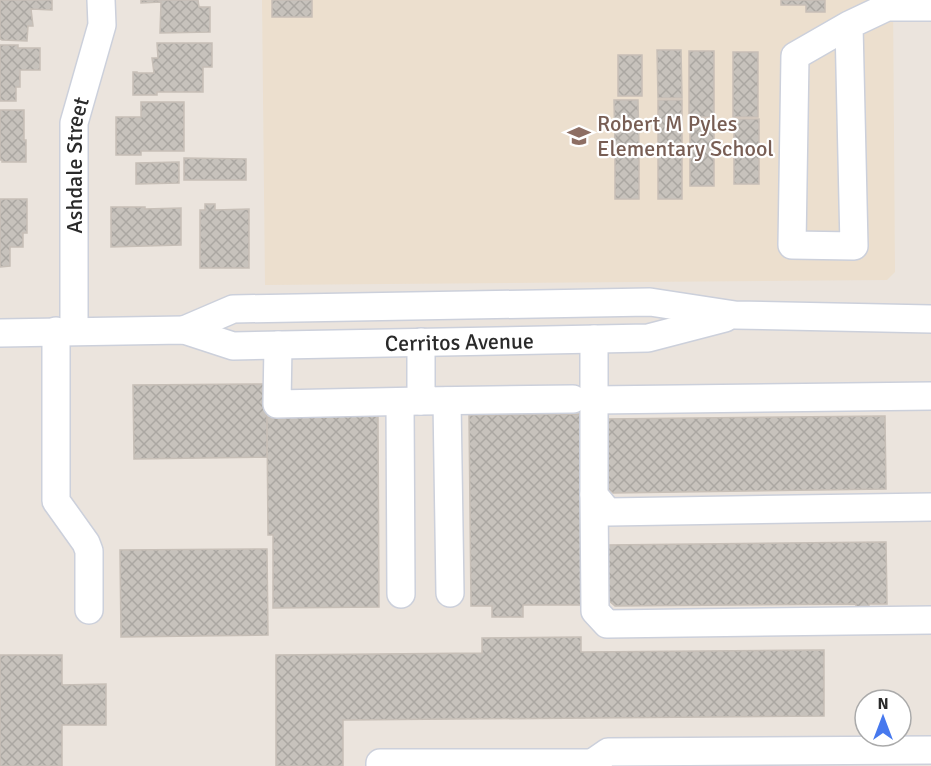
<svg xmlns="http://www.w3.org/2000/svg" width="931" height="766" viewBox="0 0 931 766" font-family="Signika,sans-serif">
<style>
.education{fill:#ecdfce}
.building{fill:url(#building-cross-hatch);stroke:#c7bfb7;stroke-width:1.5}
.lines{fill:none;stroke-linecap:round;stroke-linejoin:round}
.minor-casing{stroke:#ccd0db;stroke-width:30}
.minor{stroke:#fff;stroke-width:27}
.labels{text-anchor:middle;dominant-baseline:central;stroke-width:4.5;stroke-linejoin:round;paint-order:stroke}
.education-label{font-size:22px;fill:#785e54;stroke:#fff;text-anchor:start}
.street-label{font-size:22px;fill:#2a2a2a;stroke:#fff}
</style>
<defs>
<pattern id="building-cross-hatch" width="8" height="8" patternUnits="userSpaceOnUse" patternTransform="scale(1.5)"><rect width="8" height="8" fill="#c7c2bc"/><path d="M0 0l8 8M0 8l8-8" fill="none" stroke="#aba7a2"/></pattern>
</defs>
<rect width="100%" height="100%" fill="#ebe4dd"/>
<path class="education" d="M262,0H893L895,272L887,280L265,285Z"/>
<path class="building" d="M0,0H52V10L31,9L33,26H28L27,41L2,40L0,39Z
M141,0H198L199,7H210V32L160,33L161,2L141,3Z
M272,0H312V17H272Z
M781,0H825V12H806V5H781Z
M157,43H212V67H203V92H157V95H133V72H137V73H154L152,58H158Z
M0,45H18V48H40V70H20V87H16V101H0Z
M657,50H681L682,98H658Z
M689,51H714V117H689Z
M733,52H758V117H733Z
M618,55H642V96H618Z
M614,100H638L639,147L615,148Z
M658,100H682V148H658Z
M141,102H184V151H141V155H116V117H141Z
M0,110H24V140H26V162H2V160H0Z
M690,119H714V186H690Z
M734,119H759V184H734Z
M615,151H639V199H615Z
M658,151H682V199H658Z
M184,158L246,159V180H184Z
M179,162V183L136,184V163Z
M0,199H27V233H23V247H10V266L0,267Z
M205,204H215V210L249,209V268H200V210H205Z
M111,207H145V209L181,208V245L111,247Z
M267,384V457L134,459L133,385Z
M580,414L582,605H523V617H492V606H471L469,415Z
M378,416L379,607L273,608V535H268L267,417Z
M885,416L886,489L613,493L606,487L605,419Z
M886,542L887,604H869V608H856V604L615,606L608,600L607,545Z
M267,549L268,635L121,637L120,550Z
M581,637V652L824,650V716L343,720V766H276V655L482,653V638Z
M0,655H62V685L106,684V725H62V766H0Z"/>
<g class="lines">
<g class="minor-casing">
<g id="minor">
<path d="M849,25L854,246L792,245L795,56L849,25L887,7H931"/>
<path d="M184,330L233,309L650,302L735,315L931,319"/>
<path d="M56,331V501L86,543L89,551V610"/>
<path id="s1" d="M74,331V123L102,25L101,0"/>
<path id="s2" d="M0,333L184,330L233,346L648,338L725,318"/>
<path d="M594,339V495L608,512L931,507"/>
<path d="M421,342V401L573,399"/>
<path d="M278,345L277,404L421,401"/>
<path d="M594,400L931,396"/>
<path d="M447,401L450,593"/>
<path d="M400,402L401,594"/>
<path d="M594,495L595,611L607,624L931,620"/>
<path d="M380,766V763H592"/>
<path d="M592,766V763L608,752L931,750"/>
</g>
</g>
<use href="#minor" class="minor"/>
</g>
<defs>
<g id="school-bare" transform="scale(1.8)"><path d="M0-5L7-2L0 1L-7-2ZM-4 1L0 2.5L4 1V4Q0 6-4 4Z" fill="#8d6e63" stroke="#fff" stroke-width="2.5" paint-order="stroke"/></g>
</defs>
<g fill-rule="evenodd">
<use href="#school-bare" x="579" y="136"/>
</g>
<g class="labels">
<g class="education-label">
<text x="597" y="123">Robert M Pyles<tspan x="597" dy="25">Elementary School</tspan></text>
</g>
<g class="street-label">
<text stroke="none"><textPath href="#s1" startOffset="166">Ashdale Street</textPath></text>
<text stroke="none"><textPath href="#s2" startOffset="462">Cerritos Avenue</textPath></text>
</g>
</g>
<g transform="translate(883 718)"><circle r="28" fill="#ffffff" stroke="#aaaaaa" stroke-width="1.5"/>
<path d="M0-4.5L10 22L0 15L-10 22Z" fill="#4779ee"/>
<text y="-9" font-size="16" font-weight="bold" text-anchor="middle" fill="#2a2a2a">N</text>
</g>
</svg>
